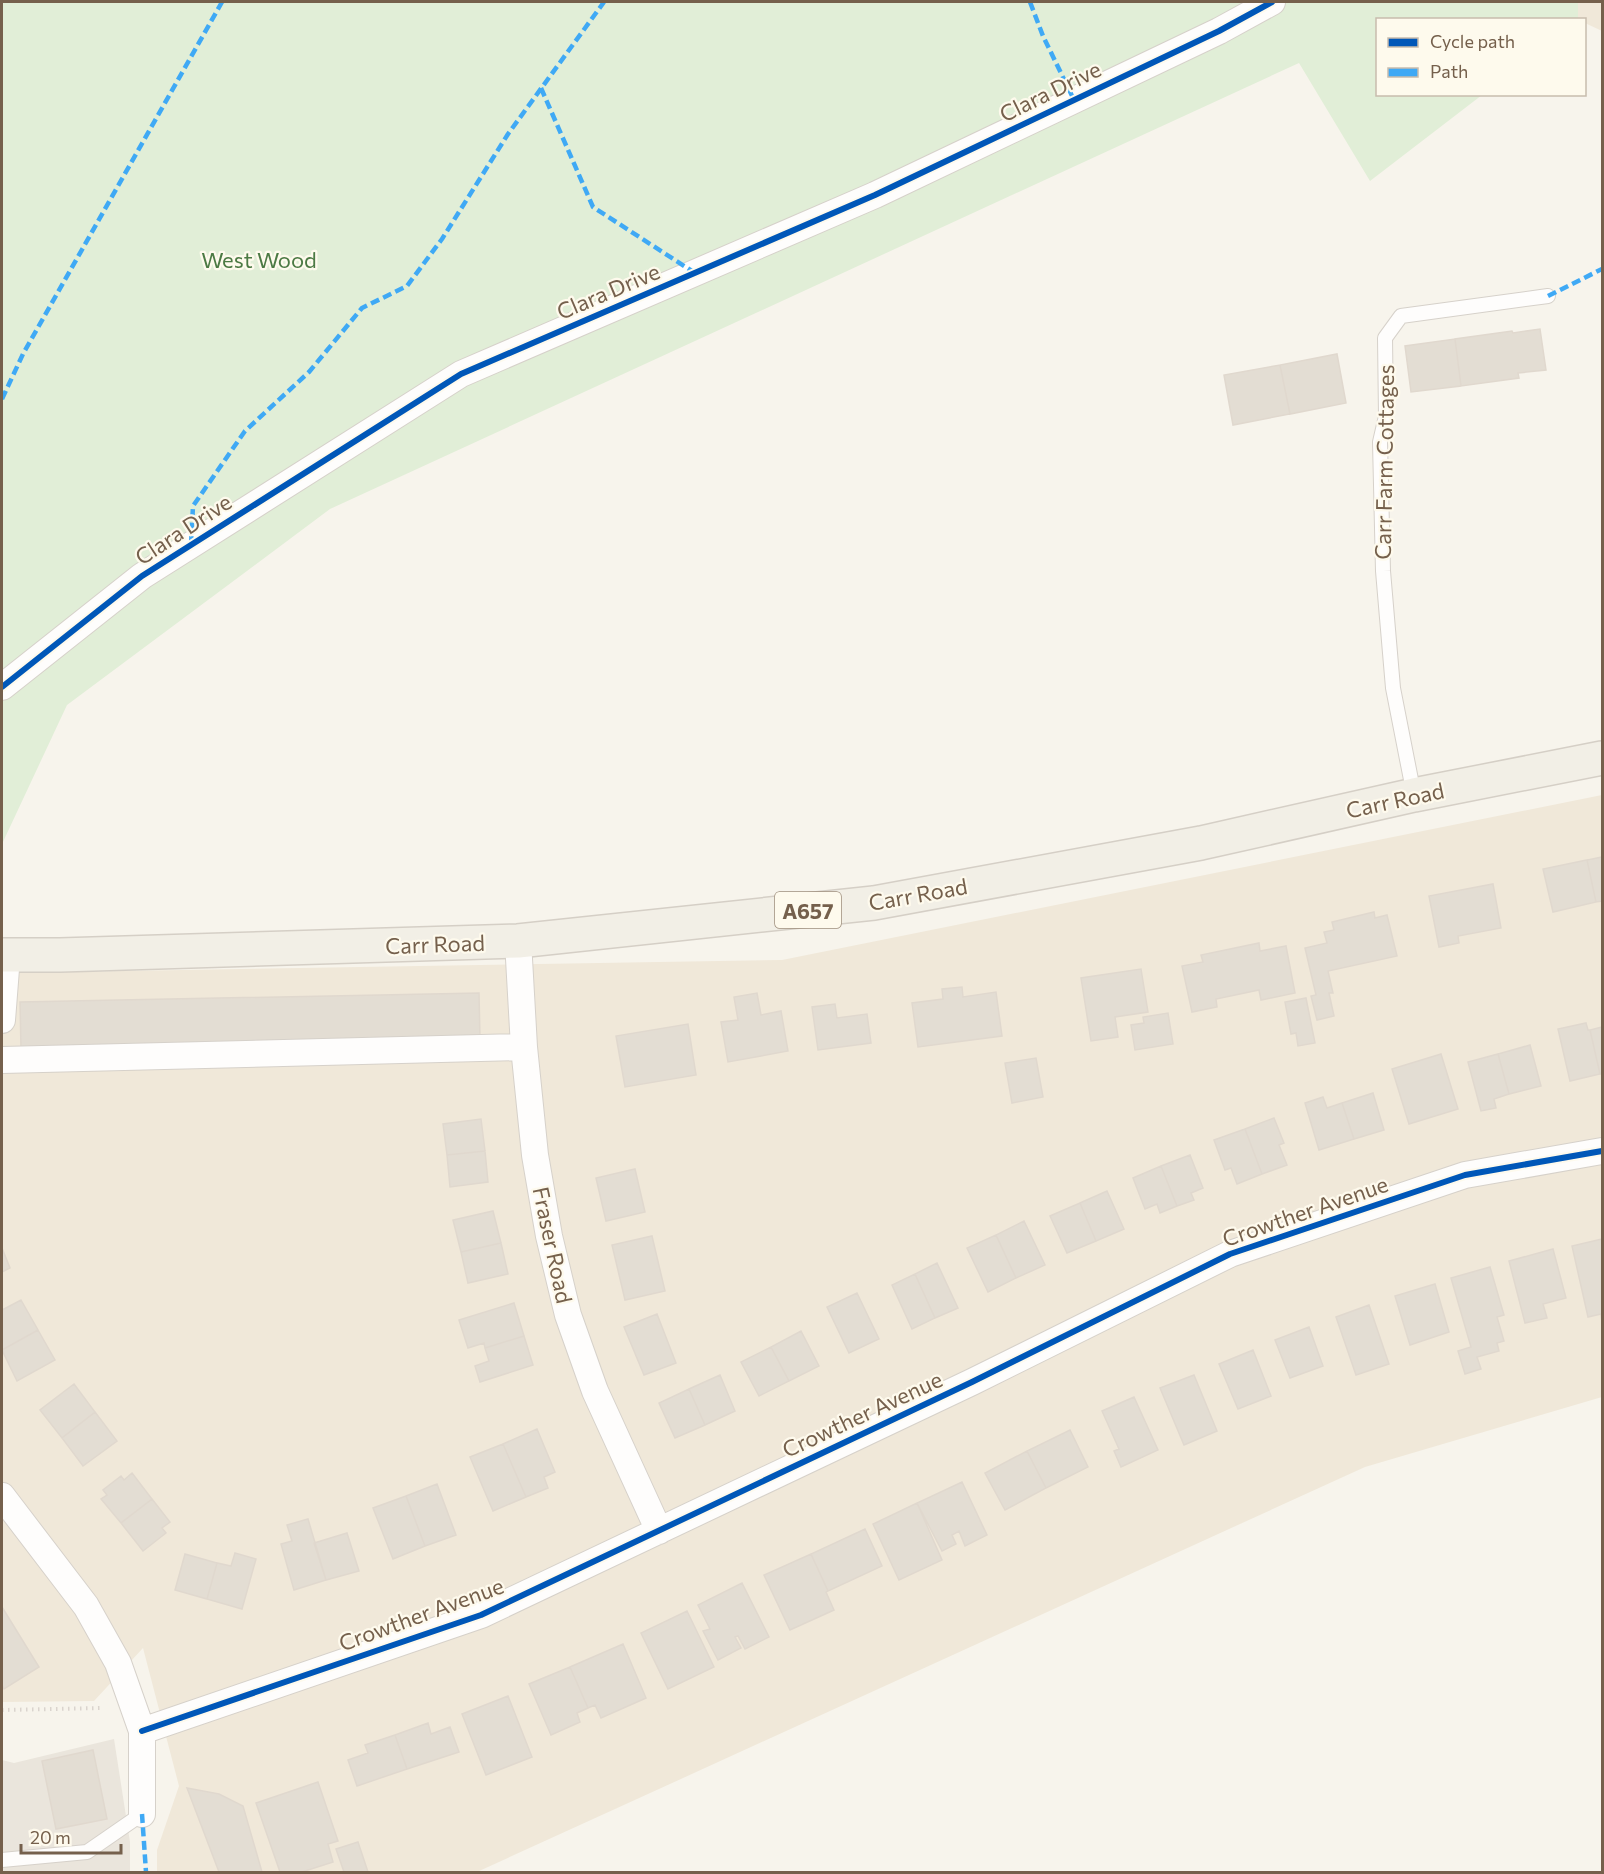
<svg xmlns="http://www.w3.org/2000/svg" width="1604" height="1874" viewBox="0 0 1604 1874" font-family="Commissioner,sans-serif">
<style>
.residential{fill:#f0e8d9}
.industrial{fill:#eae5dc}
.green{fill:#e1eed7}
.building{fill:#e3ddd3;stroke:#e0d8ce;stroke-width:1.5}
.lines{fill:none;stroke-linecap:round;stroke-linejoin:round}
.lane-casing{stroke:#d6d1ca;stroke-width:16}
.street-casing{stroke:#d6d1ca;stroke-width:28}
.primary-casing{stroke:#d5cfc6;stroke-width:36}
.path{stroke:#dad4ce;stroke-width:4;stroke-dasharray:1.5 4.5;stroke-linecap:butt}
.lane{stroke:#fefdfc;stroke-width:14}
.street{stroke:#fefdfc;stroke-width:26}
.primary{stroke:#f2efe6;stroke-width:33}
.quiet{stroke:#3fa9f5;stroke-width:4.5;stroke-dasharray:9 4.5;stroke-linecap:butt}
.cycleway-casing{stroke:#fefaed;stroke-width:10}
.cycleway{stroke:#0057b8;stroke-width:6}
.labels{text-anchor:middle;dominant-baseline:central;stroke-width:4.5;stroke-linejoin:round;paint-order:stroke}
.shield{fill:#fefaed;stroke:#9e8e7c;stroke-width:1.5}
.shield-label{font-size:21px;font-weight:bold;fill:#75604c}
.street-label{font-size:22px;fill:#75604c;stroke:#fefaed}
.park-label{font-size:22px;fill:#4c7a44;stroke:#fefaed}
</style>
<rect width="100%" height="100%" fill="#f7f4ec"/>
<path class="residential" d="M1578,2H1602V31L1585,23L1584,20H1578Z
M1602,795V1397L1365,1467L477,1872H157V1850L179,1786L143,1648L94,1701L2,1702V973L782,960Z"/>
<path class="industrial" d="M114,1739L130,1842V1872H2V1760L14,1763Z"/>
<path class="green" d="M2,2H1578V19L1378,20V94L1482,95L1370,181L1299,63L330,509L67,705L2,844Z"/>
<path class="building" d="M1540,329L1546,370L1518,373L1519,378L1461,386L1455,339L1512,331L1513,333Z
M1455,339L1461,386L1411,392L1405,346Z
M1337,354L1346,403L1290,414L1280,365Z
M1280,365L1290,414L1233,425L1224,375Z
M1602,857V901L1596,902L1587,860Z
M1587,860L1596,902L1553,912L1543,869Z
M1493,884L1501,928L1458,936L1459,943L1439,947L1429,896Z
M1374,912L1375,918L1387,915L1397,956L1328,971L1333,993H1329L1334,1016L1317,1020L1311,996L1316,995L1305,948L1327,943L1324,932L1334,930L1332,922Z
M1259,943L1260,951L1286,946L1295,993L1261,1000L1259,990L1216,999L1217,1007L1192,1012L1182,966L1203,962L1201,955Z
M1141,969L1148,1012L1115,1017L1118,1037L1091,1041L1081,978Z
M962,987L963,997L996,992L1002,1036L918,1047L912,1003L943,999L942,989Z
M479,993L480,1040L21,1049L20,1002Z
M757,993L761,1015L781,1011L788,1051L728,1062L721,1022L738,1020L734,997Z
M1306,998L1315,1043L1298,1046L1296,1033L1291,1034L1285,1002Z
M835,1004L837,1018L867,1014L871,1043L818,1050L812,1007Z
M1168,1013L1173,1044L1135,1050L1131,1025L1144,1023L1143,1017Z
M1586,1023L1588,1030H1590L1600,1074L1570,1081L1558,1029Z
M688,1024L696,1075L625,1087L616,1036Z
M1602,1027V1074H1600L1590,1030Z
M1530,1045L1541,1086L1509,1094L1498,1054Z
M1441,1054L1458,1109L1409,1124L1392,1069Z
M1498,1054L1509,1094L1494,1099L1496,1108L1481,1111L1468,1062Z
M1036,1058L1043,1097L1012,1103L1005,1063Z
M1373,1093L1384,1130L1354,1139L1342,1103Z
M1323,1097L1327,1108L1342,1103L1354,1139L1319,1150L1305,1103Z
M1274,1118L1284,1143L1279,1145L1287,1165L1262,1174L1245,1129Z
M481,1119L485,1151L447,1155L443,1124Z
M1245,1129L1262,1174L1237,1184L1231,1168L1225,1170L1214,1140Z
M485,1151L488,1182L450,1187L447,1155Z
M1190,1155L1203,1188L1191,1193L1194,1200L1177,1206L1161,1166Z
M1161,1166L1177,1206L1160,1213L1157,1204L1145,1209L1133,1178Z
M635,1169L645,1212L606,1221L596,1178Z
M1107,1191L1124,1229L1096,1241L1080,1203Z
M1080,1203L1096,1241L1067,1253L1050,1216Z
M493,1211L501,1243L461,1252L453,1220Z
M1024,1221L1045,1265L1016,1278L996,1235Z
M996,1235L1016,1278L988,1292L967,1248Z
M652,1236L665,1291L625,1300L612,1245Z
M1602,1239V1323L1601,1314L1588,1317L1572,1246Z
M501,1243L508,1274L468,1283L461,1252Z
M2,1248L10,1268L2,1272Z
M1553,1249L1566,1298L1543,1304L1547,1318L1525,1323L1509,1261Z
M937,1263L958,1308L935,1318L915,1274Z
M1490,1267L1504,1315L1497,1317L1504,1341L1497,1343L1499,1351L1477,1357L1481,1369L1465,1374L1458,1351L1471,1347L1451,1278Z
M915,1274L935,1318L912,1329L892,1285Z
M1435,1284L1449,1332L1410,1345L1395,1296Z
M857,1293L879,1339L849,1353L827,1307Z
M21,1300L38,1330L2,1350V1310Z
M514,1303L524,1336L485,1348L484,1343L468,1348L459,1320Z
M1369,1305L1389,1364L1356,1375L1336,1317Z
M657,1314L676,1363L644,1375L624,1327Z
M1309,1327L1323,1366L1290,1378L1275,1340Z
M38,1330L55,1360L17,1381L2,1350Z
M801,1331L819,1366L789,1381L771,1347Z
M524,1336L533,1365L480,1382L475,1366L489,1361L485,1348Z
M771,1347L789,1381L759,1396L741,1362Z
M1253,1350L1271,1396L1238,1409L1219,1364Z
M720,1375L735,1411L705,1425L689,1389Z
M1194,1375L1217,1431L1184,1445L1160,1388Z
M74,1384L95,1412L62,1438L40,1410Z
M689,1389L705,1425L675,1438L659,1403Z
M1134,1397L1158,1450L1121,1467L1114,1451L1119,1449L1102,1411Z
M95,1412L117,1441L83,1466L62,1438Z
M537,1429L555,1472L544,1477L548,1488L526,1497L503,1444Z
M1070,1430L1088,1467L1046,1488L1027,1451Z
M503,1444L526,1497L493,1511L470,1457Z
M1027,1451L1046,1488L1005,1510L985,1473Z
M132,1473L152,1499L121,1523L101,1499L107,1495L103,1490L121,1476L124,1480Z
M962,1482L987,1535L965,1546L959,1531L952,1535L956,1544L942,1551L917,1503Z
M437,1484L456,1535L425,1546L406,1496Z
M406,1496L425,1546L393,1559L373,1508Z
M152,1499L170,1522L162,1528L166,1533L143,1551L121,1523Z
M917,1503L942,1560L899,1580L873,1524Z
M308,1519L326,1580L294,1590L281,1544L292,1541L287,1525Z
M865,1529L882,1566L828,1591L811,1554Z
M347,1533L359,1571L326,1580L314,1543Z
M235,1553L256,1559L242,1609L207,1599L217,1563L231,1566Z
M185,1554L217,1563L207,1599L175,1590Z
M811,1554L828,1591L826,1592L834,1610L790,1630L764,1575Z
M742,1583L769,1637L745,1649L738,1636L735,1637L741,1648L718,1660L703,1631L710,1629L698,1605Z
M2,1607L39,1667L4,1689L2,1685Z
M687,1611L714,1667L668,1689L641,1633Z
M623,1644L646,1698L601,1718L595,1705L588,1708L570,1667Z
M570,1667L588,1708L577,1713L580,1722L551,1735L529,1684Z
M508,1696L532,1757L486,1775L462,1714Z
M428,1723L431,1734L450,1727L459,1752L407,1769L395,1735Z
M395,1735L407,1769L357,1786L348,1760L368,1753L365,1745Z
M93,1750L107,1819L56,1829L42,1761Z
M318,1782L338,1841L328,1844L333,1862L302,1872H280L256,1803Z
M187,1788L219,1794L243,1806L262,1872H219Z
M358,1842L368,1872H344L336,1849Z"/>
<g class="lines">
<g class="lane-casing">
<path id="lane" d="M1414,795L1393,688L1383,571L1380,442L1386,416L1385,338L1401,316L1548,296
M2,1860L87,1852L142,1814"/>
</g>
<g class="street-casing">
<path id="street" d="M2,687L142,576L461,374L875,195L1219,31L1272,2
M518,941L524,1047L535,1155L549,1236L568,1315L595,1391L659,1531
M2,1020L7,956
M2,1060L524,1047
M2,1496L86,1606L118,1663L142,1731V1814
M142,1731L481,1615L972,1382L1230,1254L1465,1175L1602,1151"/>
</g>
<g class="primary-casing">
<path id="primary" d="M2,955H60L518,941L874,903L1201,843L1414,795L1602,758"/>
</g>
<path class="path" d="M2,1710L102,1708"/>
<use href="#lane" class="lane"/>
<use href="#street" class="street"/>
<use href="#primary" class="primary"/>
<path class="quiet" d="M1030,2L1043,36L1074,100
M541,88L593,207L695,273
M1548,296L1602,269
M2,399L23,354L222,2
M191,545L193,506L245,431L309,372L362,308L407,286L442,239L508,134L604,2
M142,1814L146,1872"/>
<g class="cycleway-casing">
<path id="cycleway" d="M2,687L142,576L461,374L875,195L1219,31L1272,2
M142,1731L481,1615L972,1382L1230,1254L1465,1175L1602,1151"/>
</g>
<use href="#cycleway" class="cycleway"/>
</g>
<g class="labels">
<rect class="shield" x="775" y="892" width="66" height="36" rx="4.5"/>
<g class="shield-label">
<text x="808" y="910">A657</text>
</g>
<g class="street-label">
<text transform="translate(1050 91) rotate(-26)">Clara Drive</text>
<text transform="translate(608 291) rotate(-23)">Clara Drive</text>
<text transform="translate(1384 462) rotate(-89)">Carr Farm Cottages</text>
<text transform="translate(183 529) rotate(-33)">Clara Drive</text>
<text transform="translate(1395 800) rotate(-12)">Carr Road</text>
<text transform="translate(918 894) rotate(-10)">Carr Road</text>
<text transform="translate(435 944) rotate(-2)">Carr Road</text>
<text transform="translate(1305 1211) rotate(-19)">Crowther Avenue</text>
<text transform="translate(553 1245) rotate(78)">Fraser Road</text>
<text transform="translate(862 1414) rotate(-25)">Crowther Avenue</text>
<text transform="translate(421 1614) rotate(-20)">Crowther Avenue</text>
</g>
<g class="park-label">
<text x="259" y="259">West Wood</text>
</g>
</g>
<rect width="1604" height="1874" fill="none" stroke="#75604c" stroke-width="6"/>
<rect x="1376" y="18" width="210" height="78" fill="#fefaed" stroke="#c7bcad" stroke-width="1.5"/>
<rect x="1388" y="38" width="30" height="9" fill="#0057b8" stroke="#c7bcad" stroke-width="1.5"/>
<text x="1430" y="48" font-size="18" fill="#75604c">Cycle path</text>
<rect x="1388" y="68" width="30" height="9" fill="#3fa9f5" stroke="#c7bcad" stroke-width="1.5"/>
<text x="1430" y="78" font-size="18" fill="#75604c">Path</text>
<path d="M21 1844v9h100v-9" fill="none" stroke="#75604c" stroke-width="3"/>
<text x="30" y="1844" font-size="18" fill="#75604c" stroke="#fefaed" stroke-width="4.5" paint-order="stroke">20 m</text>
</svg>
